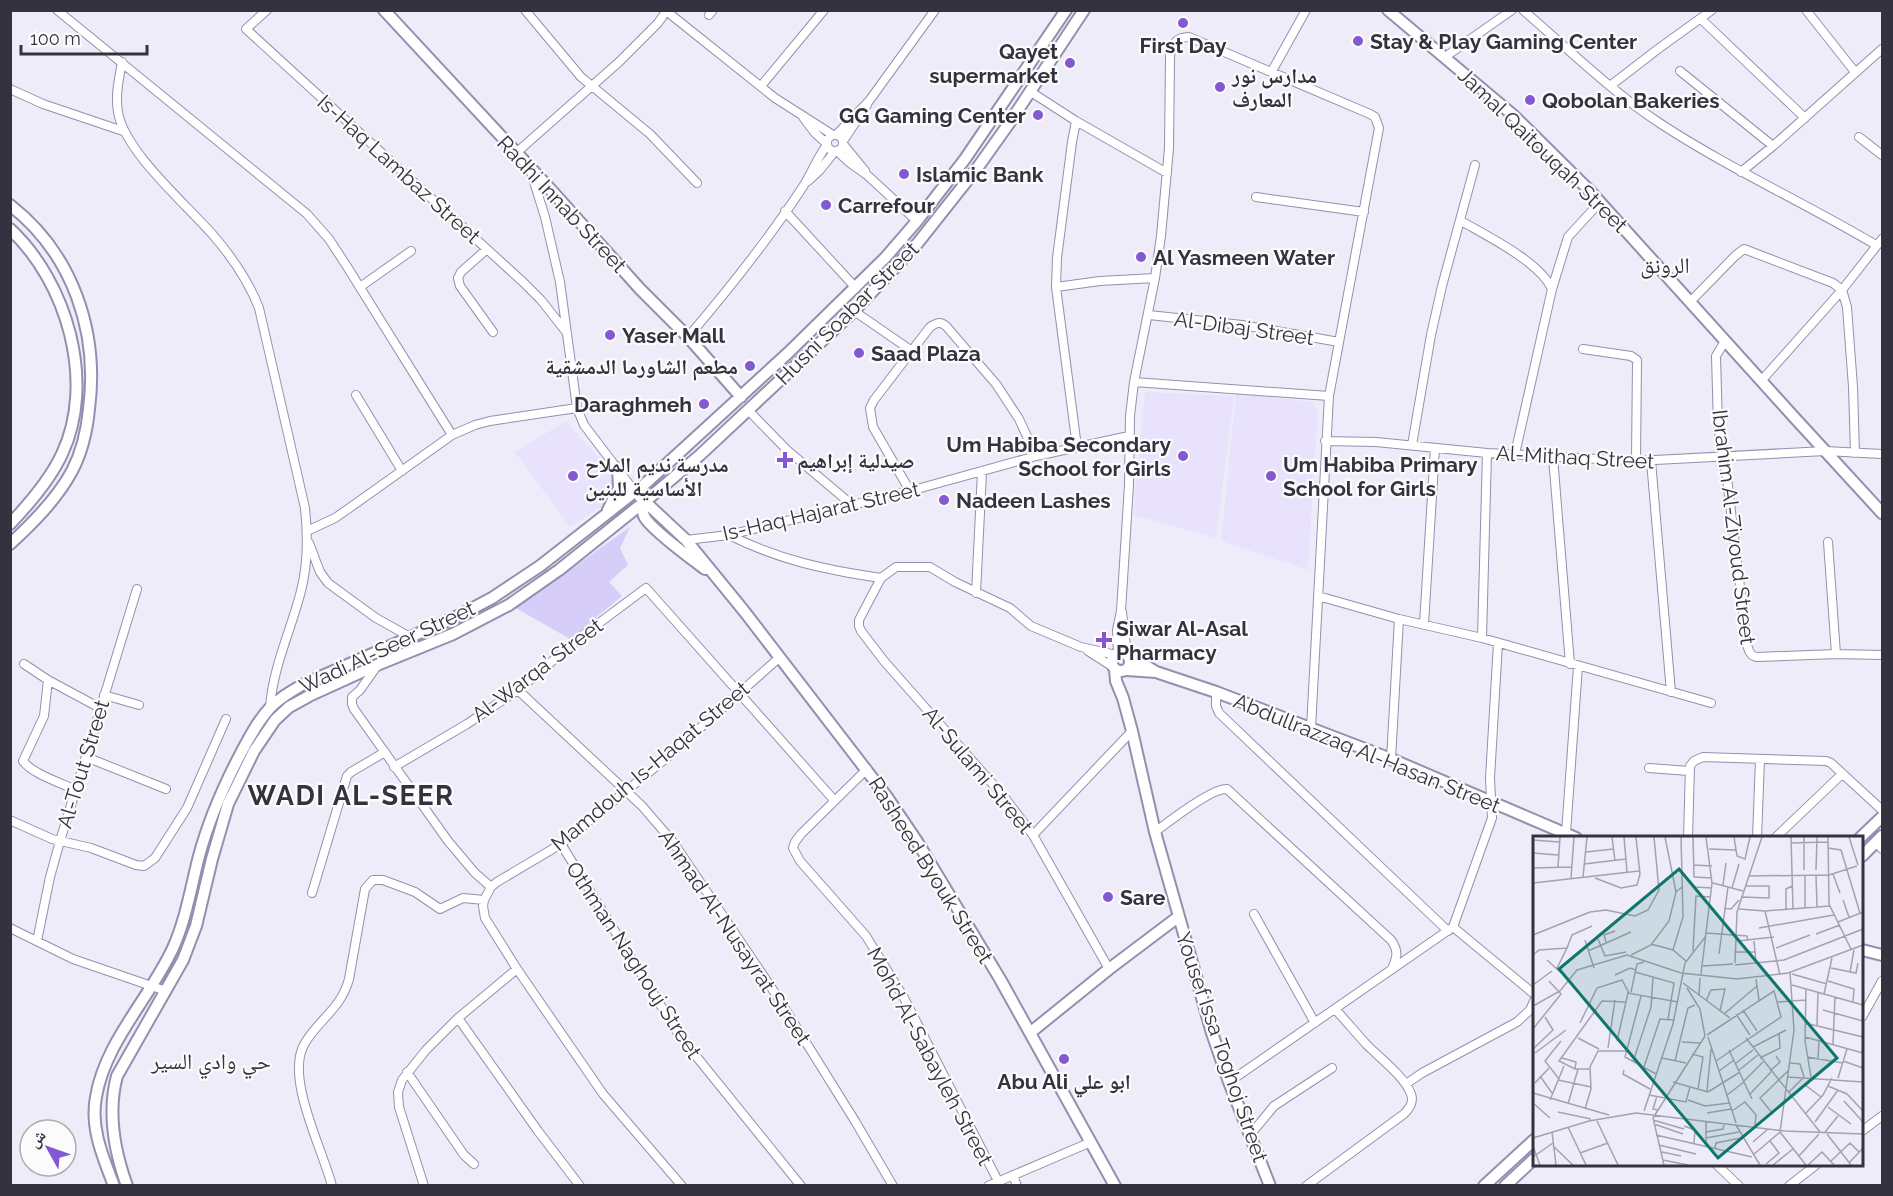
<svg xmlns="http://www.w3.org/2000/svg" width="1893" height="1196" viewBox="0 0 1893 1196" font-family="Raleway,'Noto Naskh Arabic',sans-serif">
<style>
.built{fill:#e8e2fc}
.green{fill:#d6cdf8}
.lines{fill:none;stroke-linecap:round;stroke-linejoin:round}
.street-casing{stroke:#968eaf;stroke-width:10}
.secondary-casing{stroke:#968eaf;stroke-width:14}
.street{stroke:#fff;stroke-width:8}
.secondary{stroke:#fff;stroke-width:10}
.poi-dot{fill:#8259d3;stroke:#fbfbfb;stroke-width:2}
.labels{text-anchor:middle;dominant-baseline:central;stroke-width:4.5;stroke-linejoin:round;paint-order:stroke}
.poi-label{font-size:21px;font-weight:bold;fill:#35323f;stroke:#fbfbfb;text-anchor:start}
.street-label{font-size:21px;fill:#35323f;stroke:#fbfbfb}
.neighbourhood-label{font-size:22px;fill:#35323f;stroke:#fbfbfb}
.district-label{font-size:27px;font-weight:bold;letter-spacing:1.5px;fill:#35323f;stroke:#fbfbfb}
.inset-road{fill:none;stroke:#a5a2af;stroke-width:1.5}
.view{fill:#0f766e;fill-opacity:0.15;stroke:#0f766e;stroke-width:3}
.inset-edge{fill:none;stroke:#35323f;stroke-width:3}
</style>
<rect width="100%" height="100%" fill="#efecfa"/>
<path class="built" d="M1145,392L1234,396L1216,538L1133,515Z
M1236,393L1312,402L1318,411L1308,570L1221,541Z
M566,421L611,472L615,484L606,503L570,527L515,452Z"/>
<path class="green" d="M630,527L620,548L628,565L609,582L622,596L570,639L516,608Z"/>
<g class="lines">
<g class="street-casing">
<path id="street" d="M57,10L307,214L329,239L346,265L452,435
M267,10L246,29L523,282L541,300L567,333
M525,10L581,77L650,134L697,183
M665,10L775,98L833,135
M1523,10C1568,49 1611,91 1661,124C1730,169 1805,203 1876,245
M1806,10L1855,72
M709,15L713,10
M1701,19L1805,118
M1445,57L1512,10
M122,62C119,79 115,95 118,112C124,151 186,204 213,235C232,257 248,280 259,308L305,508C308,536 308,564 301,591C291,630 273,667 270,707
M1272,71L1306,10
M1680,71L1773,146
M761,86L824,10
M1610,86L1658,49L1712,10
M10,89L43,104L123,131
M1031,92L1076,121L1167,173
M803,117L815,133L827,144
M1076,121L1072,142L1057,258L1056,287L1077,447
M827 143a8 8 0 1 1 16 0a8 8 0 1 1-16 0Z
M836,135L869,101L935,10
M1859,137L1882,155
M843,141L867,105
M843,144L865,171
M837,151L850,163L867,175L917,221
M516,153L619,62L658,23L667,10
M530,169L545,217L560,282L577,408L584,425L635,492
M1741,172L1773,146L1882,49
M808,181L820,170L835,151
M1256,197L1364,212
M785,211L856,288
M1461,221C1487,236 1540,262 1552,289L1515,454
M487,249L461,272L458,278L460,286L493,332
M360,287L411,251
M1056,287L1100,281L1155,278
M1552,289L1568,237L1600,202
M1690,302L1735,256L1744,249L1833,283L1842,290L1847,307L1853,387L1855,453
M854,311L912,351
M1149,315L1242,325L1339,342
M688,337C729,289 769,239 804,185C812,172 817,158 827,145
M1725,341L1716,356L1718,426L1727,478L1747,645C1749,651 1750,656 1757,657L1836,654L1882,655
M1583,349L1631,356L1637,360L1636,461
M1761,381L1842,290L1882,239
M1134,382L1329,396
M356,395L402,471
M748,410L787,450L851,504
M1325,441L1376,442L1487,453L1636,461L1825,451L1882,454
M1412,445L1431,335L1442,286L1475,165
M1553,457L1570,664
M1651,461L1671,692
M910,491L873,427L870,408L874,400L930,327C936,323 940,321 946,326L996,384L1019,419L1036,456
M307,531L335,518L348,509L452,435L475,425L490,421L577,408
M729,535C779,560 826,570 881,578L896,567H930L955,582L1010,608L1031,626L1081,647L1116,655
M686,540L729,535L910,491L1036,456L1129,436
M1828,542L1836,654
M309,543L320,572L328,583L376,618L410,637
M881,578L859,620V626L861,631L884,661L1005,798L1033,835L1109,969
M976,593L982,472
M1318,596L1399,619L1482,638L1711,703
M1122,612L1127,655
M1424,624L1435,448
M1482,638L1487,453
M1088,651L1113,667
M1118,654L1117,630L1121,611L1129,485L1130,416L1134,382L1155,278L1161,236L1169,148L1170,56C1172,44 1176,37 1189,37L1370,114L1375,117L1379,128L1329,396L1311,728
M24,664L48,680L100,708
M377,666L360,690L352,697V704L354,709L448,841L475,873L491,887
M48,680L44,716L23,761C31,773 61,783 76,790
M518,690L642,806L673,842L777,996L855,1121L893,1186
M1216,692V706L1219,713L1448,931
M104,695L139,705
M86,757L166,789
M1391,759L1399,619
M394,767L467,724L518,690L583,635L646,588L834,800
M1649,768L1689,771
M867,769L801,834L795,842L793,848L800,861L866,936L903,996L998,1181
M12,821L52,839L91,848L136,865L144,866L155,858L187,808L226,719
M1155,832C1168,822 1213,787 1227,789L1391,940C1399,951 1397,957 1392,969
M1566,833L1578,666
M1033,835L1132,731
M1688,838L1690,766L1694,761L1703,757L1826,761L1831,763L1882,810
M1757,838L1760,759
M1775,838L1842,774
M1876,842L1882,849
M561,844L679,1035L801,1186
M312,893L347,776L351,772L385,752
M1254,914L1315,1023
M1453,927L1534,994
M10,928L73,959L166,991
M37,941L50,877L60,841L137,589
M1862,1017L1882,981
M458,1018L538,1131L580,1186
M407,1072L464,1155L474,1164
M1229,1082L1453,927L1492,818L1490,778L1498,643
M1406,1084L1422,1073L1517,1022L1530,1010L1534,1001
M1862,1131L1882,1116
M1250,1135L1274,1106L1332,1068
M1716,1164L1739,1186
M1013,1175L1017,1186
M332,1186C323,1150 284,1076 305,1043C319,1019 341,1009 349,979L365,889L373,880H383L415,892L440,909L463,898L484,900
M424,1186L399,1107L398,1092L402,1080L426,1050L458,1018L517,969
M682,1186L603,1094L517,969L485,918L483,906L484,900L491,887L497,882L561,844L664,760L780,657
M988,1186L1091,1142
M1306,1186L1404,1114C1410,1108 1414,1102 1411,1094C1405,1077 1380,1058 1367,1045C1356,1033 1346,1021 1335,1009
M1789,1186L1817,1164"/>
</g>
<g class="secondary-casing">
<path id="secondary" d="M384,10L552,191L640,289L688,337L741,397
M1388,10L1513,115L1589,190L1793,416L1882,513
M10,205C73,254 99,332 89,409C87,430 82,452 72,471C57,499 33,523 10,544
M10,229C67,282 96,382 62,454C50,480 30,503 10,524
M640,497L686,540L744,611L887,797L918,843L1000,979L1115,1186
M644,502C644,506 642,512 644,516C649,528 693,560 705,569
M608,510L619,488L618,468
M1112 662a9 9 0 1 1 18 0a9 9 0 1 1-18 0Z
M1130,658L1138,661L1156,672
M1115,669L1116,681L1123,698L1132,731L1155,832L1212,1033L1229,1082L1270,1186
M1127,670L1156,672L1216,692L1391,759L1576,838
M1860,838L1882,817
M1862,856L1882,836
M1862,950L1882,955
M1031,1032L1109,969L1178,917
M114,1186C103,1157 90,1128 96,1097C105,1042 150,998 173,948C186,919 191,887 199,856C209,819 224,785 242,751C250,736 258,721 269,709C278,699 290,692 302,685L458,616L492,598L540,566L646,483L788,353L885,258L917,221L965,159L1066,10
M127,1186C114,1150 107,1113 117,1076L183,960L196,926L212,859L228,804L254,751L275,720L289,707L309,696L377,665L453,634L509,605L559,570L654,494L700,455L854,311L917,244L978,167L1010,122L1084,10
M1484,1186L1534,1140
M1505,1186L1534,1159"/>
</g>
<use href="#street" class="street"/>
<use href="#secondary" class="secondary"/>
</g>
<g class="poi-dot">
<circle cx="1183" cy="23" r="6"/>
<circle cx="1358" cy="41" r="6"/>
<circle cx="1070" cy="63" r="6"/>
<circle cx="1220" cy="87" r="6"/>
<circle cx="1530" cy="100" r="6"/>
<circle cx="1038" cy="115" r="6"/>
<circle cx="904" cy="174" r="6"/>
<circle cx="826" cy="205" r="6"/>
<circle cx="1141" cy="257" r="6"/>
<circle cx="610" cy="335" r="6"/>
<circle cx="859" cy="353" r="6"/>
<circle cx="750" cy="366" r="6"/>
<circle cx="704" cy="404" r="6"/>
<circle cx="1183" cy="456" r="6"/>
<path d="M782 451h6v6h6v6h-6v6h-6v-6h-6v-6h6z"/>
<circle cx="573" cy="476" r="6"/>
<circle cx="1271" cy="476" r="6"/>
<circle cx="944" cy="500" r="6"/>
<path d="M1101 631h6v6h6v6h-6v6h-6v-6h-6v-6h6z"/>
<circle cx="1108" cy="897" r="6"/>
<circle cx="1064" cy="1059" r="6"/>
</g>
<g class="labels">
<g class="poi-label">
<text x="1370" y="41">Stay &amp; Play Gaming Center</text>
<text x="1183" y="45" text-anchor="middle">First Day</text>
<text x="1058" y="51" text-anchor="end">Qayet<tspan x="1058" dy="24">supermarket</tspan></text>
<text x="1232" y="75">مدارس نور<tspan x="1232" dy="24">المعارف</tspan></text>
<text x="1542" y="100">Qobolan Bakeries</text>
<text x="1026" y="115" text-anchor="end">GG Gaming Center</text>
<text x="916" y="174">Islamic Bank</text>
<text x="838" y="205">Carrefour</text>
<text x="1153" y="257">Al Yasmeen Water</text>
<text x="622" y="335">Yaser Mall</text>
<text x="871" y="353">Saad Plaza</text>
<text x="738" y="366" text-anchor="end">مطعم الشاورما الدمشقية</text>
<text x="692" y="404" text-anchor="end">Daraghmeh</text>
<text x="1171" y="444" text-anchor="end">Um Habiba Secondary<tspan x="1171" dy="24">School for Girls</tspan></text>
<text x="797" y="460">صيدلية إبراهيم</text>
<text x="585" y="464">مدرسة نديم الملاح<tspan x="585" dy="24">الأساسية للبنين</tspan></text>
<text x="1283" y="464">Um Habiba Primary<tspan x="1283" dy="24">School for Girls</tspan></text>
<text x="956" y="500">Nadeen Lashes</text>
<text x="1116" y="628">Siwar Al-Asal<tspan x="1116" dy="24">Pharmacy</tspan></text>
<text x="1120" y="897">Sare</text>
<text x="1064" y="1081" text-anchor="middle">Abu Ali ابو علي</text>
</g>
<g class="street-label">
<text transform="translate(1543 150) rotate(44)">Jamal Qaitouqah Street</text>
<text transform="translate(399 169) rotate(42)">Is-Haq Lambaz Street</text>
<text transform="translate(562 204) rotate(47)">Radhi Innab Street</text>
<text transform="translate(847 313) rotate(-45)">Husni Soabar Street</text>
<text transform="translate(1244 328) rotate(8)">Al-Dibaj Street</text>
<text transform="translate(1575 457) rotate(3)">Al-Mithaq Street</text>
<text transform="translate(821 511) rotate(-13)">Is-Haq Hajarat Street</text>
<text transform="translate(1734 527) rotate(83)">Ibrahim Al-Ziyoud Street</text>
<text transform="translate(387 647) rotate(-25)">Wadi Al-Seer Street</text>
<text transform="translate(537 670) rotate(-37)">Al-Warqa’ Street</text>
<text transform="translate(1367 753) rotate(22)">Abdullrazzaq Al-Hasan Street</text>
<text transform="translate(83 764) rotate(-73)">Al-Tout Street</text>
<text transform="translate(650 766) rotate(-40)">Mamdouh Is-Haqat Street</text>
<text transform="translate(978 770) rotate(50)">Al-Sulami Street</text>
<text transform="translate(931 870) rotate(58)">Rasheed Byouk Street</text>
<text transform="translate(735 937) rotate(56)">Ahmad Al-Nusayrat Street</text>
<text transform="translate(634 960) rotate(57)">Othman Naghouj Street</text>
<text transform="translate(1222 1047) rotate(71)">Yousef Issa Toghoj Street</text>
<text transform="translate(930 1056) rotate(62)">Moh’d Al-Sabayleh Street</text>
</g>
<g class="neighbourhood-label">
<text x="1665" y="265">الرونق</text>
<text x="211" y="1061">حي وادي السير</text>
</g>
<g class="district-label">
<text x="351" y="795">WADI AL-SEER</text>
</g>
</g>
<g transform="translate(1533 836)">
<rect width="330" height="330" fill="#efecfa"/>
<path class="inset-road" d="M79,1L82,25M91,1L94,36M132,1L143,56M160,1L161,41L179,42M201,1L204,20L212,23L217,1M258,1L260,73M295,1L296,68L318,113M316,1L325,29M0,4L26,6M258,7L295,6M295,12L308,14L327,77M176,13L203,14M53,16L81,13M0,17L25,19M51,28L93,23M161,29L179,30M25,31L27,1M0,32L39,31M271,34V1M283,34L284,1M300,38L307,57M283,39L284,71M215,40L296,39L324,30M272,40V72M50,41L54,1M38,42L41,1M62,42L88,52L104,49L107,38L103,1M0,47L106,35M180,47L210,55M190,49L193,27M161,51L179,52M199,52L206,28M208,61L236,62V50H212M310,64L316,81M191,72L198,73L206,64M206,73L232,75L297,70M253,74V53L259,50M232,75L247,139M305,86L330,76M226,92L301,79M173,97L214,100L215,105M283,98L307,89M0,99L57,76L73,74L102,80L115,74L126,54L121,1M65,103L72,120L93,116M52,104L61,132M204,105L241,101M221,105L223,127M73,106L71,99L82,95M118,108L140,114L153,125M34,112L39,99L59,90M243,112L277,99M140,114L150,81L148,1M55,115L98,96M160,115L163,60L178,61M201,116H222M186,118L195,51M0,119L6,114L34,112L24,132M98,119L118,109L136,85L143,56L149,51M14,124L36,144M202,127L204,76L229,1M202,129L251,124L330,93M170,130L200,128M298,132L323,137L325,127M102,136L141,147L135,183M257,136L261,194L247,296L273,329M317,136L321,114M168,138L179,47L173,1M259,138L294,148M82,139L97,132L103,134M223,143L226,164M295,145L321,153L320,166M150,147L197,182M0,149L19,135M259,149L330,169M154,152L167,173L172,200M273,153L272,205L278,241M98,156L104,128L111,126M291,158L299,122M108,160L92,221L123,238M166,160L167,142M173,165L178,154L192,153L187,175M245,166L273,164M0,170L27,155L44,134L94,119L148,137L204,143L255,137L330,109M210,174L224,195M290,174L330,185M191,178L224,150M203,178L217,199M47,187L64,152L89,144L96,157M272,187L330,201M284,189L285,156M0,193L28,158L16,145M174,199L241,155L248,181L183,225M175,201L203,287M272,201L330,217M45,202L66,213M213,202L287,296M84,205L95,157L145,166M149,206L167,207M300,208L302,161M220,211L253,194M75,212L82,164M0,213L20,194L12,181M196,214L219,263M2,217L33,194M159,218L170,221L165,253M274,221L310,227M29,222L43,226L42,233M129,222L153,227M227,222L247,212L246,197M285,223L286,204M142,225L155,172L162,169M310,225L330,232M100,226L118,171L120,142M203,227L220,214M111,231L127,183L141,184M57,233H42L26,225L69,165L92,166M91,234L90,238L117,253M206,234L225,219M186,235L201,224M237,235L247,226L243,220M7,240L19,257M255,241L330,246M305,242L314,213M26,243L12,225L28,205M25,244L58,251M211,245L230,226M140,246L175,256M2,247L16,232M295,250L314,258L330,275M174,255L178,213M175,256L207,236M256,256L271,241L267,228L257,227M0,257L76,279M217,258L238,236M116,259L153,266L157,251M194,259L211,246M124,260L120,273L125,274M259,260L272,249L288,261M17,264L31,230M155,264L172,270L196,267M311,265L330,286M0,267L17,282M35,268L45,233M295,271L318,288M52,273L58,253L57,231L65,215H93M111,275L140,188L152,127L173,100M199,275L212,266L223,279L222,289M25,276L58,283M174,277L198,273M273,277L290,259L299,242M240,278L227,262L256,234M120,284L151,293M64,285L85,329M282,286L305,254M121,288L150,298M203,289L227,329M151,290L162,294L161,307M35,291L53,329M19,296L23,329M173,296L190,293L191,289M292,296L305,280M294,298L318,329M123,299L219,321M0,302L56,285L103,277L252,295L330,298M173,302L206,296M220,306L235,293M126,309L163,318M0,310L7,329M20,310L40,329M173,310V285M182,312L183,307L208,302M129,316L148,320M47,317L75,307M220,319L247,296M266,320L286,298M0,321L20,307M130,324L155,329M298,325L317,307L326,316M316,327L330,312M233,328L246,317L237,305M131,329L120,282L172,200M240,329L260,313M275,329L289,316L301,329"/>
<path class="view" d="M146,33L304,222L185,322L26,133Z"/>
<rect width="330" height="330" class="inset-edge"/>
</g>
<rect width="1893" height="1196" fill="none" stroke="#35323f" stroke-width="24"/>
<g transform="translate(48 1148) rotate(310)"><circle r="28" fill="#fbfbfb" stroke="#acabb0" stroke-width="1.5"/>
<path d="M0-4.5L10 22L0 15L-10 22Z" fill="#8259d3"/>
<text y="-9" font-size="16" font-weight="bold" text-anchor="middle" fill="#35323f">ش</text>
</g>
<path d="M21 45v9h126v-9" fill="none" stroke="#35323f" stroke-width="3"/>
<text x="30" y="45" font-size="18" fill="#35323f" stroke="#fbfbfb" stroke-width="4.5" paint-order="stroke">100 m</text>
</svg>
